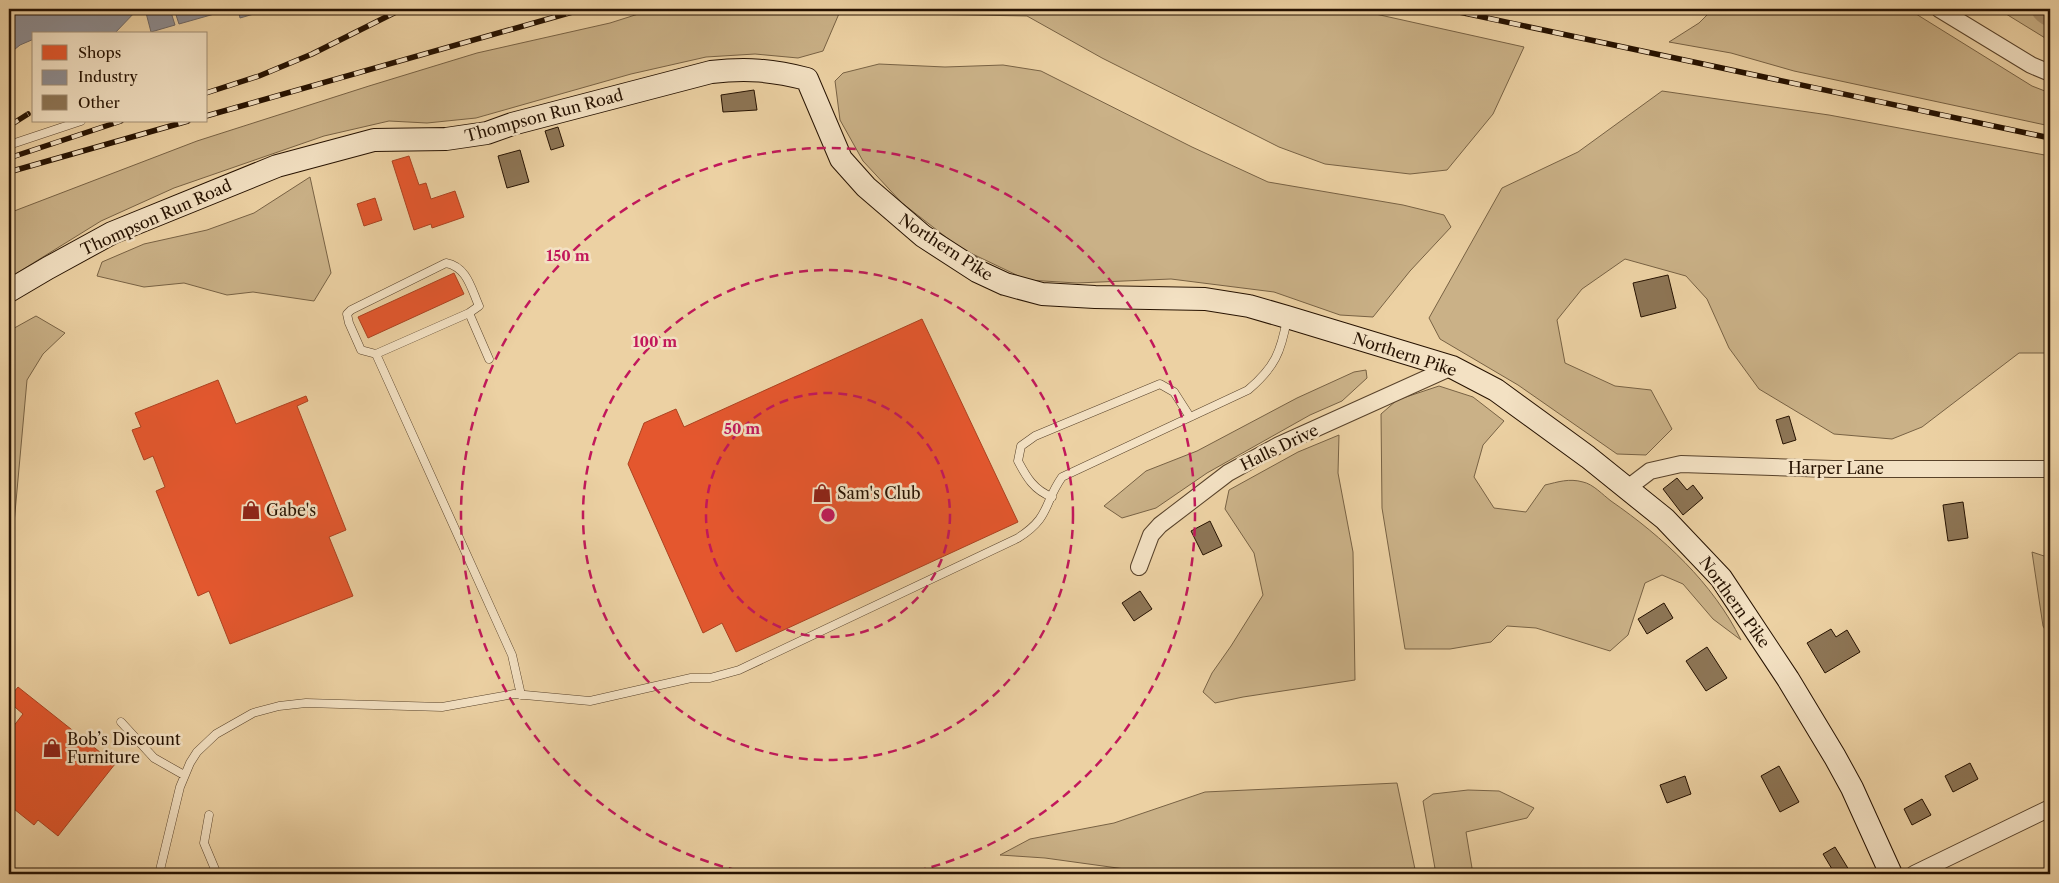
<svg xmlns="http://www.w3.org/2000/svg" width="2059" height="883" viewBox="0 0 2059 883" font-family="'Libre Caslon Text',serif">
<style>
.green{fill:#cab187;stroke:#786244}
.shops{fill:#e4572e;stroke:#ab4220}
.industry{fill:#8d8d92;stroke:#6e6866}
.lines{fill:none;stroke-linecap:round;stroke-linejoin:round}
.river{stroke:#a9906c;stroke-width:29}
.building{fill:#8d7555;stroke:#261201}
.lane-casing{stroke:#58422a;stroke-width:9}
.street-casing{stroke:#58422a;stroke-width:18}
.secondary-casing{stroke:#261201;stroke-width:24}
.lane{stroke:#f3e1c3;stroke-width:8}
.street{stroke:#f3e1c3;stroke-width:16}
.secondary{stroke:#f3e1c3;stroke-width:22}
.rail-casing{stroke:#261201;stroke-width:5.5}
.rail{stroke:#f3e1c3;stroke-width:4;stroke-dasharray:11;stroke-linecap:butt}
.ring{fill:none;stroke:#c2185b;stroke-width:2.5;stroke-dasharray:9 6}
.labels{text-anchor:middle;dominant-baseline:central;stroke-width:5;stroke-linejoin:round;paint-order:stroke}
.street-label{font-size:16px;fill:#261201;stroke:#f3e1c3}
.poi-label{font-size:16px;fill:#261201;stroke:#f3e1c3;text-anchor:start}
.centre{fill:#c2185b;stroke:#f3e1c3;stroke-width:2.5}
.ring-label{font-size:15px;text-anchor:middle;font-weight:bold;fill:#c2185b;stroke:#f3e1c3;stroke-width:5;stroke-linejoin:round;paint-order:stroke}
</style>
<rect width="100%" height="100%" fill="#ecd1a3"/>
<filter id="stains"><feTurbulence type="fractalNoise" baseFrequency=".004" numOctaves="4"/><feColorMatrix values="0 0 0 0 .2 0 0 0 0 .09 0 0 0 0 .02 0 0 0 .5 -.17"/></filter>
<radialGradient id="worn" r=".72"><stop offset=".6" stop-color="#630" stop-opacity="0"/><stop offset="1" stop-color="#630" stop-opacity=".3"/></radialGradient>
<path class="green" d="M654,9H841L823,51L798,58L755,54L706,57L631,74L476,118L427,123L389,121L324,136L174,188L101,221L9,278V213L197,141L369,86L477,53L610,23Z
M866,9H1353L1524,47L1493,114L1447,170L1410,174L1325,164L1279,147L1102,58L1027,16L864,13Z
M1713,9H1908L2032,86L2050,93V126L1794,71L1731,53L1669,42L1699,23Z
M1998,9H2050V41Z
M879,64L945,67L1003,65L1041,71L1192,147L1268,182L1403,205L1444,215L1451,227L1410,271L1373,317L1340,315L1274,292L1171,279L1077,283L1027,280L960,248L902,203L863,161L840,120L835,81L843,73Z
M1662,91L1829,115L2050,156V353H2019L1922,427L1892,439L1834,434L1759,389L1729,348L1707,299L1686,276L1625,259L1582,289L1557,320L1565,363L1615,386L1651,390L1672,429L1646,455L1617,454L1518,385L1440,339L1429,318L1502,188L1578,152Z
M310,177L331,273L314,301L253,292L227,295L184,283L144,287L97,276L102,262L144,244L207,230L254,213Z
M36,316L65,333L43,354L27,380L9,579V331Z
M1366,370L1367,378L1342,401L1310,415L1207,473L1156,508L1122,518L1104,506L1146,471L1197,451L1297,398L1354,372Z
M1439,386L1473,397L1504,421L1483,445L1474,477L1494,508L1526,512L1545,485C1558,482 1569,478 1583,482C1593,484 1603,495 1611,501C1663,537 1713,583 1741,640L1713,619L1683,584L1662,575L1645,583L1628,635L1610,651L1536,628L1507,626L1491,642L1450,649H1405L1382,508L1381,414L1397,400Z
M1339,435L1338,473L1353,552L1355,680L1243,697L1215,703L1203,692L1212,673L1231,646L1263,595L1254,553L1225,509L1229,490L1298,452Z
M2032,552L2050,558V639L2043,626Z
M1397,783L1416,874H1161L1045,858L1000,855L1030,839L1114,823L1205,792Z
M1468,790L1499,791L1534,808L1527,818L1466,832L1473,874H1436L1423,801L1433,794Z"/>
<path class="shops" d="M409,156L419,185L426,183L431,199L455,191L464,217L432,228L431,224L414,230L392,161Z
M375,198L382,220L364,226L357,204Z
M454,273L464,294L368,338L358,317Z
M922,319L1018,522L736,652L722,623L703,633L628,464L644,423L676,409L684,427Z
M218,380L236,424L306,396L308,401L297,406L346,530L329,537L353,596L230,644L209,591L198,596L156,491L165,487L153,456L144,460L132,430L141,427L135,413Z
M18,687L115,764L58,836L38,820L34,825L9,805V732L23,714L9,702V698Z"/>
<path class="industry" d="M9,9H138L114,34H34V39L20,45L9,54Z
M145,9H170L175,25L151,32Z
M174,9H232L179,24Z
M238,9H271L240,18Z"/>
<g class="lines">
<path class="river" d="M2046,9L2050,12"/>
</g>
<path class="building" d="M754,90L757,110L723,112L721,95Z
M558,127L564,146L551,150L545,131Z
M520,150L529,182L507,188L498,156Z
M1668,275L1676,308L1641,317L1633,283Z
M1789,416L1796,440L1783,444L1776,420Z
M1677,478L1687,490L1693,485L1703,498L1683,515L1663,489Z
M1963,502L1968,538L1948,541L1943,505Z
M1210,521L1222,546L1203,555L1191,531Z
M1140,591L1152,609L1134,621L1122,603Z
M1664,603L1673,618L1647,634L1638,619Z
M1831,629L1836,637L1847,630L1860,652L1825,673L1807,643Z
M1707,647L1727,678L1706,691L1686,661Z
M1970,763L1978,779L1953,792L1945,776Z
M1779,766L1799,802L1780,812L1761,776Z
M1685,776L1691,794L1667,803L1660,785Z
M1922,799L1931,815L1912,825L1904,809Z
M1835,847L1849,870L1843,874H1835L1823,854Z"/>
<g class="lines">
<g class="lane-casing">
<path id="lane" d="M9,145L81,121
M376,354L361,350L349,323L347,314L351,310L446,263C467,267 471,288 479,306L469,313
M489,359L469,313L376,354L512,655L521,695
M1052,497C1034,490 1027,478 1018,461L1021,446L1035,436L1160,384L1174,392L1190,417
M121,722L154,758L184,775
M209,815L204,843L217,874
M159,874L180,787L190,763L197,752L216,734L253,713L279,706L306,703L442,707L514,694L590,701L691,678H710L739,670L1018,538C1051,517 1043,504 1062,477L1248,390C1275,367 1281,352 1287,319"/>
</g>
<g class="street-casing">
<path id="street" d="M1939,9L2031,65L2050,73
M1629,487L1650,471L1681,464L1833,469H2050
M1139,567L1151,535L1160,525L1228,473L1279,445L1452,367
M1914,874L2050,808"/>
</g>
<g class="secondary-casing">
<path id="secondary" d="M9,291L48,268L112,233L277,166L374,140L446,139L487,133L512,124L711,72C747,68 772,70 807,79L841,159L866,187L923,236L977,271L1005,284L1042,294L1095,297L1205,299L1249,306L1287,317L1452,367L1496,390L1588,457L1665,519L1721,578L1788,679L1835,757L1852,788L1891,874"/>
</g>
<use href="#lane" class="lane"/>
<use href="#street" class="street"/>
<use href="#secondary" class="secondary"/>
<g class="rail-casing">
<path id="rail" d="M1445,9L2050,138
M206,93L259,76L312,54L402,9
M206,116L583,9
M9,126L28,114
M9,158L121,121
M9,172L188,121"/>
</g>
<use href="#rail" class="rail"/>
</g>
<g class="ring">
<circle cx="828" cy="515" r="122"/>
<circle cx="828" cy="515" r="245"/>
<path d="M752 874A367 367 0 1 1 904 874"/>
</g>
<defs>
<g id="shop-bare" transform="scale(1.5)"><path d="M-5-2.5h2.3a2.7 3.5 0 0 1 5.4 0H5L5.5 6h-11ZM-1.5-2.5h3a1.5 2.3 0 0 0-3 0Z" fill="#8f2418" stroke="#f3e1c3" stroke-width="2.5" paint-order="stroke"/></g>
</defs>
<g fill-rule="evenodd">
<use href="#shop-bare" x="822" y="493"/>
<use href="#shop-bare" x="251" y="510"/>
<use href="#shop-bare" x="52" y="748"/>
</g>
<g class="labels">
<g class="street-label">
<text transform="translate(544 115) rotate(-15)">Thompson Run Road</text>
<text transform="translate(156 217) rotate(-24)">Thompson Run Road</text>
<text transform="translate(946 247) rotate(33)">Northern Pike</text>
<text transform="translate(1405 354) rotate(18)">Northern Pike</text>
<text transform="translate(1279 447) rotate(-26)">Halls Drive</text>
<text x="1836" y="468">Harper Lane</text>
<text transform="translate(1735 602) rotate(54)">Northern Pike</text>
</g>
<g class="poi-label">
<text x="837" y="493">Sam's Club</text>
<text x="266" y="510">Gabe's</text>
<text x="67" y="739">Bob’s Discount<tspan x="67" dy="18">Furniture</tspan></text>
</g>
</g>
<circle cx="828" cy="515" r="8" class="centre"/>
<g class="ring-label">
<text x="568" y="261">150 m</text>
<text x="655" y="347">100 m</text>
<text x="742" y="434">50 m</text>
</g>
<rect width="2059" height="883" fill="none" stroke="#ecd1a3" stroke-width="30"/>
<rect x="10" y="10" width="2039" height="863" fill="none" stroke="#261201" stroke-width="2.5"/>
<rect x="15" y="15" width="2029" height="853" fill="none" stroke="#261201"/>
<rect x="32" y="32" width="175" height="90" fill="#f3e1c3" stroke="#a18e75"/>
<rect x="42" y="45" width="25" height="15" fill="#e4572e" stroke="#a18e75"/>
<text x="78" y="58" font-size="15" fill="#261201">Shops</text>
<rect x="42" y="70" width="25" height="15" fill="#8d8d92" stroke="#a18e75"/>
<text x="78" y="82" font-size="15" fill="#261201">Industry</text>
<rect x="42" y="95" width="25" height="15" fill="#8d7555" stroke="#a18e75"/>
<text x="78" y="108" font-size="15" fill="#261201">Other</text>
<rect width="100%" height="100%" filter="url(#stains)"/>
<rect width="100%" height="100%" fill="url(#worn)"/>
</svg>
